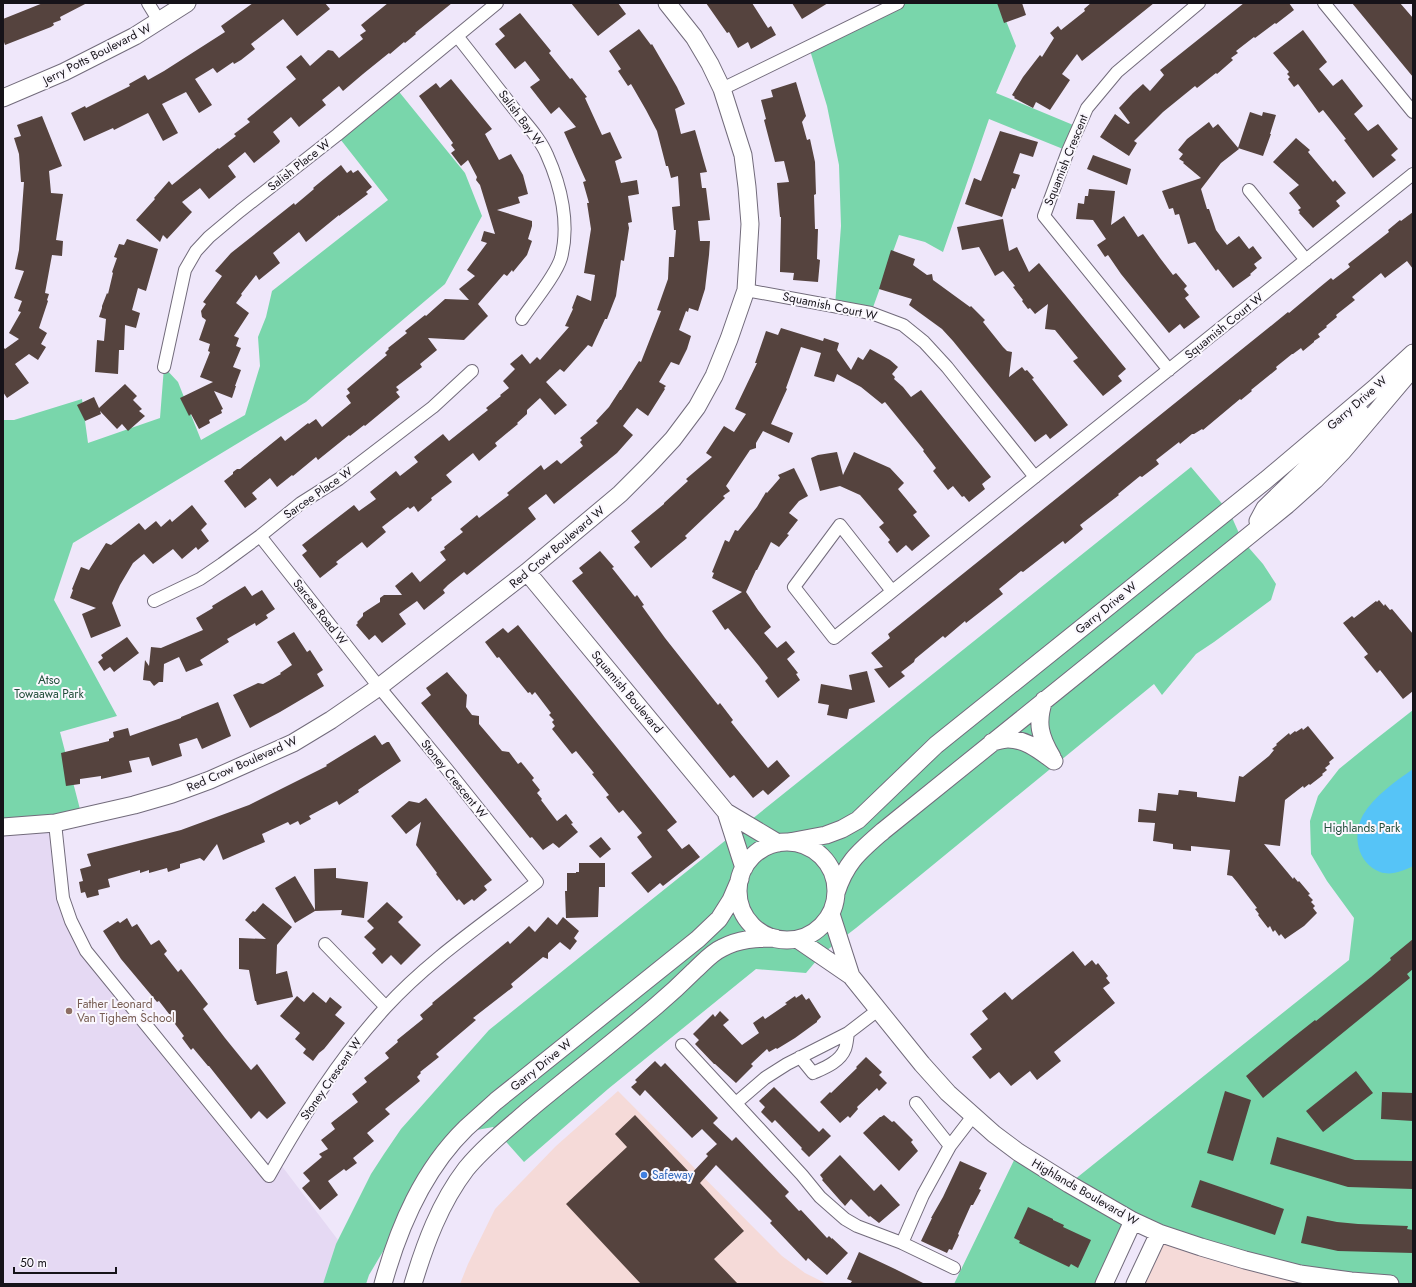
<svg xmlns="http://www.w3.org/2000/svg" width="1416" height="1287" viewBox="0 0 1416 1287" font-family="Jost,sans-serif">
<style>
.commercial{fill:#f5dad8}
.built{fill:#e5d9f3}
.green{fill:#79d6ab}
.water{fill:#56c4f7}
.building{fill:#55433e}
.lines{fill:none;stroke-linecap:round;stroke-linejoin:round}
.street-casing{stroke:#726b7b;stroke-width:14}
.secondary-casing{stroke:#726b7b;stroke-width:19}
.street{stroke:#fff;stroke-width:12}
.secondary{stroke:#fff;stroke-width:17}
.education-dot{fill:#8d6e63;stroke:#faf7fe;stroke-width:1.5}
.shop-dot{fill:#3f7fe0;stroke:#faf7fe;stroke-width:1.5}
.labels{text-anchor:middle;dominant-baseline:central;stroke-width:4;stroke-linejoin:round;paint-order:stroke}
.street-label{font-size:12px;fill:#161319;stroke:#faf7fe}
.park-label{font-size:12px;fill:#214e3a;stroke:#faf7fe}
.education-label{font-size:12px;fill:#785e54;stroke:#faf7fe;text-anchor:start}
.shop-label{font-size:12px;fill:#366cbe;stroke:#faf7fe;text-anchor:start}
</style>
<rect width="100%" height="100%" fill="#efe7fa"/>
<path class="commercial" d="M618,1091L782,1256L805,1273L827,1284H460L468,1264L495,1209L556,1146Z
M1159,1233L1390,1284H1135Z"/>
<path class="built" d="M55,823L63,898L77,935L268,1176L278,1161L338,1240L325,1284H3V827Z"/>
<path class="green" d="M898,3H999L1016,46L996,93L1078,127L1068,151L989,119L943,252L925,242L899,235L871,313L835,306L841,226L839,165L827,106L809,47Z
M396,88L465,173L482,216L445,284L306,402L73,543L54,600L117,716L60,732L82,817L3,827V420H14L82,399L88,443L160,418L164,367L178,382L201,440L245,415L260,366L258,337L266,317L272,291L388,200L337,135Z
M1191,467L1230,513L1242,540L1263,564L1276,584L1271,600L1214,642L1196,654L1162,695L1154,684L856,928L822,954L806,973L756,969L608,1089L524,1162L493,1127L466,1132L414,1199L369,1275L366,1284H323L336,1244L371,1174L384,1154L401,1129L489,1030Z
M1413,710V1284H1390L1351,1281L1134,1222L1104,1284H954L1018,1152L1069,1184L1235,1051L1349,960L1354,918L1327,881L1311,854L1310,821L1318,796L1339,769L1371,743Z"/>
<path class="water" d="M1413,769V866C1403,871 1391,876 1380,872C1357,863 1352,835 1363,815C1374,796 1396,781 1413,769Z"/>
<path class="building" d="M43,3H87L60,17L61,20L53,23L54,25L51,27L5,45L3,39V19Z
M253,3H325L330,9L297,36L283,19L251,44L255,49L241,60L234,64L233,62L217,73L213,68L195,79L212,105L199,113L186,92L162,104L178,133L163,141L148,113L114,130L113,128L84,141L71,113L85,106L86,108L130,86L129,84L145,75L148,80L164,71L225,32L221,26Z
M388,3H452L415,33L416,34L405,43L404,42L390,54L389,53L363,74L343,91L339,86L322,100L326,105L299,127L291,117L273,132L280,141L279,143L254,163L245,152L228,166L236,177L209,199L200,188L182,202L192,212L167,239L163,235L160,242L136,220L155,199L154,198L169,181L172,185L218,148L219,149L236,136L234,134L250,122L247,119L296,79L286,67L301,55L310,66L328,50L333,51L339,58L363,39L360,35L366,31L361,25Z
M571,3H618L626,14L598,36Z
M706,3H752L768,28L771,26L776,35L751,49L748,42L738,48L729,32L727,33Z
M792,3H828L802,19Z
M997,3H1022L1026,15L1004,23Z
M1091,3H1154L1082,61L1077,54L1062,74L1070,80L1050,110L1036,102L1033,108L1014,98L1015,97L1012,95L1023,77L1040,55L1042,57L1054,38L1050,33L1058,26L1061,30L1085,11L1084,9Z
M1244,3H1289L1294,10L1276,24L1275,23L1255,38L1254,37L1236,51L1238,53L1231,58L1233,60L1217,74L1216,73L1197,88L1195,86L1163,112L1134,141L1137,143L1129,156L1100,137L1115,114L1128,124L1130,123L1119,108L1133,93L1143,84L1150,91L1164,75L1160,70Z
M1352,3H1400L1413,18V77Z
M520,13L551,51L549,53L570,79L572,78L587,97L585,98L602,135L610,132L622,158L615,161L621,183L637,180L639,194L628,196L632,222L628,223L629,228L624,261L621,260L616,296L607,319H605L592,347L588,345L564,372L560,369L546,382L567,405L555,415L540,398L527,410V414L517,423L518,424L495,443L497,446L479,461L473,453L446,475L452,482L431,498L432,500L418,512L414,506L410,509L408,507L382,527L386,532L367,548L362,542L336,562L338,564L320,578L302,555L307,551L302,545L354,505L359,511L376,499L370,492L396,471L400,476L418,462L414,457L443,434L449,441L488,410L486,408L501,396L500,395L509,388L503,381L515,369L510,364L522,354L530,364L537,357L540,360L569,327L565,326L573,309L572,308L577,295L591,301L595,275L584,273L591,229L587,203H589L583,182L586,181L564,132L576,127L559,107L551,114L530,87L540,80L525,61L515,69L495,44L505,36L499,29Z
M639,29L651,45L652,44L677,87L685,104L675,109L681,134L695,130L707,172L700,173L702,188H706L710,220L698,221L700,241H710L709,255L705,289L698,311L689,308L688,312L686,311L679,330L691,336L687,349L679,365L671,362L659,382L666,386L664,388L665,389L648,416L637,408L629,418L623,426L633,435L617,453L554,504L546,494L528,508L536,519L467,575L464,572L448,585L443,590L445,593L424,610L417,601L399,614L406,624L382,643L375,635L369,640L356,625L358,623L357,622L363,616V613L380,602V598L384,595H402L395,586L412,572L420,582L446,560L440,552L445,549L444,547L463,532L460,529L477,515L479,518L509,495L507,493L541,465L544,470L557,460L561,464L583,446L580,442L582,440L580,438L598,423L596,421L609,407L620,390H621L639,361L641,362L661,311L657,310L668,279L669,257H674L676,230H674L672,207L680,206L678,176L671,178L668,166H666L657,131L646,110L631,84L628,86L618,71L621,69L609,51Z
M1303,30L1327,62L1319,69L1333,86L1342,79L1363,106L1354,114L1368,131L1378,124L1398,149L1391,155L1396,160L1373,178L1344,140L1346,139L1323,110L1319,113L1298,84L1294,87L1288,79L1290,77L1287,74L1289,72L1273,53Z
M451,79L492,129L485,134L499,160L511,154L523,175L528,194L518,197L520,203L497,210L532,221V226L528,239L532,241L527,255L513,272L512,270L507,276L504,274L478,304L488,316L464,340L428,338L437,350L420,364L422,367L396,387L399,390L396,392L400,397L365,426L364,425L350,436L349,435L318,460L316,457L293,476L292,475L277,487L270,478L252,493L257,499L245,508L224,481L233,474V472L237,469H240L281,436L285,441L308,423L309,424L316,419L322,427L351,403L346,396L350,393L347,389L387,355L385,353L389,349L388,348L407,333L405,331L425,315L426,316L445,299L469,300L459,289L475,276L467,270L487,243L481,241L484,231L495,234L480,185L476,180L477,177L468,160L461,166L451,153L455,150L451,145L453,143L419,96L436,83L440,88Z
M796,82L806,116L802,122L807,140L810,139L815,162L816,194L814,195L815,229H818L817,259L820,260L818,282L793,280L794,273L780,272L781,217H780L777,183L789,182L784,161L775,162L764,120L766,119L761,100L773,97L771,90Z
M1250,112L1262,116L1263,112L1276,115L1270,134H1271L1263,156L1238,148Z
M42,116L62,166L49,171L51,193L63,194L56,240L63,241L62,256L52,255L45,293L49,294L47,300L48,301L39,328L47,333L41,344L46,347L38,360L29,354L15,364L29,383L7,398L3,392V347L5,349L19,339L9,333L21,312L18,311L22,301L14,298L24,271L15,269L19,250L24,182H21L19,154L14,138L21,136L17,125Z
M1209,122L1213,128L1218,124L1239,149L1221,163L1201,189L1207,209H1209L1216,230L1227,245L1239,236L1249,249L1253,246L1262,258L1254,264L1257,268L1250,274L1251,275L1233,288L1218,269L1216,271L1195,242L1188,244L1179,214L1175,215L1173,208L1169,209L1162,191L1201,178L1183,163L1184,162L1179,159L1183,154L1178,150L1187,139Z
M1000,131L1038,142L1033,157L1020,153L1013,173L1020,175L1015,189L1012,188L1002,217L965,204L974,178L981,181Z
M1296,138L1310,150L1308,152L1333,182L1335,180L1346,193L1336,201L1340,206L1313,228L1299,213L1300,212L1298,210L1301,208L1289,193L1299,185L1273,162Z
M1093,155L1131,169L1127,185L1087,169Z
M341,165L347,173L351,170L353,173L358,170L372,187L366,192L368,194L339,216V215L306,242L299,232L273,253L280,263L259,280L256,275L241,294L242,295L236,303L249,313L234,336L239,338L236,346L241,348L233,367L241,370L235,386H236L232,398L214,391L223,409L221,410L222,413L209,420L210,423L199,429L191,414L189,416L180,398L213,382L200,377L210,352L208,351L210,344L199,340L206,320L202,317L201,311L206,304L203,302L222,276L215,271L231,253L294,203L295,205L314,189L313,188Z
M1089,189L1115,191L1111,225L1124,216L1138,237L1143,234L1160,258L1173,275L1176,273L1187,286L1184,289L1189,295L1185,298L1200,317L1184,329L1180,324L1169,333L1121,274L1108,255L1105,257L1097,245L1106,239L1093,220L1076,219L1078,203L1084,204L1085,196H1088Z
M1413,212V269L1407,261L1385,278L1381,273L1352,297L1355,300L1336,315L1337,317L1326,326L1327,327L1318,334L1320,337L1314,341V342L1303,351L1301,348L1293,354H1292L1276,367L1277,369L1251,390L1252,391L1241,400L1240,399L1203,430L1202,429L1194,434H1192L1180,444L1179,442L1156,460L1159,464L1142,477L1140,476L1118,494L1119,495L1080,525L1083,529L1065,544L1063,541L1023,572L1021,571L999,589L1003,594L966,623L965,621L945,638L943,636L915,659L914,662L901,672L905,676L889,688L874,669L883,667L871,653L890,638L888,634L1277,321L1288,312L1289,313L1320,287L1331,278L1333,280L1350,267L1348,264L1389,232L1388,230L1400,220L1401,221Z
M1003,219L1009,251L1017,247L1029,272L1039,263L1126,369L1118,376L1122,381L1103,396L1073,361L1078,358L1055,330L1045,329L1048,304L1035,314L1030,308L1028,309L1022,301L1023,300L1013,287L1015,286L1003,271L995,276L979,247L962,250L957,227Z
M127,239L158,249L146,291L138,288L132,310L140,313L136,328L125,325L124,350H119L118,374L95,372L97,340L104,341L106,319L99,317L102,308V306L107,293L108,294L113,273L112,272L117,258L114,257L119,244L124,245Z
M891,250L915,259L913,265L927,275L932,274L933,280L970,307L971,306L985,320L983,322L1003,347L1007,351L1012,352L1009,377L1022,367L1025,371L1027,370L1034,378L1032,379L1068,425L1050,439L1046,434L1035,442L953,341L942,329L909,305L912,299L879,289Z
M781,328L823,341L824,338L839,343L837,350L851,370L858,357L863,360L870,349L890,360L898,367L892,374L895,377L894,379L903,387L911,397L921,390L991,477L982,484L985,489L969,502L964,496L962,497L953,486L948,490L933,471L936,468L923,451L924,450L885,402L882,404L861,387L837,374L834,382L814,376L821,353L801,347L786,388L787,389L771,424L793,433L789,443L763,431L756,443V448L750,450L726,486L730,491L723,496L725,498L685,536L687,538L651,568L634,547L640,542L631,531L664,504V503L688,481L686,479L712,457L706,453L724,426L734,432L746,414L735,409L757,363H755L766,331L778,335Z
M125,384L137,396L133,400L142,409L139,411L145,416L128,431L122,424L117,429L100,411L101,414L85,421L77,405L94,397L99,408Z
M837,452L843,475L854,452L890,468L904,483L898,489L917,512L913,515L930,536L912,551L906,545L897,553L888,542L890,540L879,527L884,523L860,495L840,486L820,491L811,458L818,455Z
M794,468L808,496L799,501L789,513L798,520L787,534L789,535L779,547L771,542L757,570H756L746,592L758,610L771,627L764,633L777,648L786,641L795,652L787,659L798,673L796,674L800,680L778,698L765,681L768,678L759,666L728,628L725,630L712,611L742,592L712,578L714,573L712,572L725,540L729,542L735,530L738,531L757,507L766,492L767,493L780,478L778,475Z
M192,505L207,524L201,530L209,541L198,550L196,547L182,559L173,549L153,564L144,554L133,563L120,585L112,603L121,626L91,638L82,614L96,608L70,598L73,590L72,589L81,567L89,570L106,543L111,545L139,523L145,530L156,521L161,527L170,519L172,522Z
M600,551L614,567L612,568L635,597L637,595L644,605L642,606L665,638L718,705L720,703L733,720L731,722L768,768L777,760L790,776L768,795L763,790L753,798L734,775L730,778L572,581L583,573L579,568Z
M245,586L252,596L262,590L275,609L266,615L268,618L256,626L255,623L227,639L229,642L200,660L203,665L186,672L179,657L164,664L163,682H159L154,686L150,681L143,680L145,660L149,666L151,647L161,648L203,630L196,618L213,608L212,606Z
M1379,600L1384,606L1385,604L1390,610L1392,609L1413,634V691L1403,699L1380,670L1377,673L1364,657L1368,654L1343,623L1352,616L1354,618L1376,601L1377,602Z
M518,625L677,822L667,830L682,849L689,844L700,857L663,886L660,883L648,893L631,873L652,857L637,837L642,833L623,810L619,813L606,797L609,795L592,774L594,773L576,751L572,754L552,729L555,726L552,722L554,720L549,715L551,713L535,692L532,695L530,692L528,693L499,657L497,658L485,642L503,628L508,633Z
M294,632L307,652L310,650L323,670L317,674L324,686L280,712L250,728L233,695L258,683L263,684L281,674L280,673L292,665L277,642Z
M127,637L139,653L114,672L110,667L104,671L98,662L103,658L101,655Z
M867,671L875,702L849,709L847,719L827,715L829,705L818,703L821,684L852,690L849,675Z
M447,672L467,695L466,707L472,715L479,716V724L502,751L509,752L518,764L521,762L534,778L532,780L540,790L537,793L542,799L541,800L557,821L566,814L573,823L571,824L578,832L559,848L553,843L543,850L532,837L530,838L421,703L431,695L426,688Z
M218,702L231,736L202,749L197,738L179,744L182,756L152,766L149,757L129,761L132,772L101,779V776L80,779V784L66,786L61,753L109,741V739L114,737L113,732L128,728L130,736L181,718V717Z
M1308,726L1334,758L1329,762L1330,764L1325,768L1327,770L1322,774L1323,775L1310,785L1309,784L1304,788L1303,786L1285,800L1280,846L1264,844L1293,879L1294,877L1298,882L1299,881L1310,894L1308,895L1313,900L1311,902L1315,906L1313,908L1317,913L1304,926L1285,939L1281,934L1279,936L1275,930L1273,932L1270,926L1268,928L1258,915L1259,914L1255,909L1257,908L1237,882L1232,876L1227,875L1230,850L1191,846V851L1173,849V844L1153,841L1155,823L1138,822L1139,809L1156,811L1158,793L1178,795L1179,790L1197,792V797L1235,802L1239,776L1243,777L1269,756L1274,750L1272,749L1277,745L1276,744L1289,733L1290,735L1295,731L1296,732L1302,728L1303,730Z
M375,735L382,745L387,742H389L401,761L358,790L359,792L339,805L337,801L309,816L311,819L300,825L298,821L290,825L288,822L262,834L265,842L223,860L217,844L204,861L200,858L180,864V868L168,872L167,868L149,873V870L140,873V870L108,879L110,887L98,890L99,895L87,898L85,892L81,893L79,882L83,881L80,869L91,866L87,854L181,830L249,805L327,766L326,765Z
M426,798L492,880L484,886L487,890L474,901L472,899L464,905L459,899L457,901L436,874L437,873L416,845L421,822L406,834L391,816L409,801L419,803Z
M601,837L611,849L600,858L589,846Z
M579,863H605V887H599L598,917L566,918L565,891H567V873H576V872H579Z
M336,868V878L368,882L364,918L341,915L342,910L315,911L295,923L275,888L295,876L315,910L314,869Z
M387,902L403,917L398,922L421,945L401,965L391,955L382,964L372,953L376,949L364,937L374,928L367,921Z
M263,903L292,927L277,945L276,974L287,971L293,997L257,1005L256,1001H255L249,970L239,969V938L266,939L245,920L253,911L255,912Z
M548,917L557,925L563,917L579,931L574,938L577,941L570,950L560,942L548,953V959L543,957L511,984L513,987L473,1018L476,1020L436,1054L439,1057L420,1072L421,1073L417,1077L420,1081L385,1109L390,1114L367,1133L374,1141L353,1158L357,1163L346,1171L344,1169L328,1181L338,1195L320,1210L302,1188L310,1181L303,1173L322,1157L319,1154L328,1149L321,1140L335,1129L331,1123L358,1102L352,1094L367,1082L364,1078L389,1058L385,1053L398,1042L397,1040L423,1019L420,1015L433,1004L432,1003L508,941L510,944L529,926L535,932Z
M127,918L132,927L137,924L151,945L159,940L167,951L164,954L178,972L181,969L208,1004L203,1009L225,1038L251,1070L257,1064L286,1103L267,1119L259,1111L251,1119L209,1066H208L193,1048L191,1050L182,1038L184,1036L172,1020L173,1019L159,1001L157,1002L121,959L103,931L118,921L120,923Z
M1413,939V969L1407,974L1410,978L1263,1098L1246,1076L1291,1039L1315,1020L1316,1021L1371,977L1391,960L1390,958Z
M1073,951L1085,966L1092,960L1096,965L1098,963L1108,976L1106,978L1110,983L1103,988L1115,1003L1054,1052L1061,1061L1037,1080L1030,1071L1011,1086L999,1072L990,1079L972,1057L982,1049L970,1034L988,1019L982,1011L1005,992L1012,1000Z
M313,992L326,1003L330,997L342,1007L335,1015L345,1023L324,1049L319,1053L313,1061L303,1053L306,1049L295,1039L300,1033L280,1016L297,996L304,1002Z
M802,994L806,1000L809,998L821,1017L817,1021V1022L795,1038L777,1049L776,1048L769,1052L767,1049L751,1064L753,1066L736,1083L715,1064H714L695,1044L699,1040L693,1034L713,1014L715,1017L720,1011L729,1020L723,1025L742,1045L759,1033L753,1023L763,1016L765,1019L787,1004L785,1003L795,996L796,998Z
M866,1057L882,1072L879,1075L887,1083L879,1091L877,1088L857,1107L858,1109L850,1118L848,1116L840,1123L820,1102L830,1092L831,1093L857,1068L856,1067Z
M655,1061L661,1067L665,1063L718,1118L713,1123L732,1141L736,1137L789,1192L785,1196L799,1211L801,1210L827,1238L829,1236L832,1239V1238L848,1253L827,1275L808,1258L806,1261L770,1223L772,1221L716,1165L700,1183L744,1231L714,1259L738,1284H641L566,1204L627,1147L615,1134L635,1115L691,1174L708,1156L706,1154L717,1144L702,1129L692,1138L645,1090L640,1096L631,1087L637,1082L635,1080Z
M1356,1071L1373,1093L1323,1132L1306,1111Z
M774,1087L819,1132L823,1128L831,1136L809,1157L801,1149L802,1148L775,1120L772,1123L761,1112L765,1107L759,1101Z
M1225,1091L1251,1100L1233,1161L1207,1153Z
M1382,1092L1413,1093V1121L1381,1119Z
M884,1115L892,1122L894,1121L913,1140L911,1142L918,1151L899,1171L863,1133L880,1117H881Z
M1277,1137L1355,1160L1413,1161V1189L1348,1187L1270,1164Z
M840,1155L874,1191L881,1184L900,1205L879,1223L870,1216L869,1217L851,1199L845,1206L822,1180L823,1179L820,1175Z
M960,1161L987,1173L979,1189L981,1190L973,1205H971L958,1234L959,1235L952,1250L949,1249L947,1253L921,1241L932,1218H931L943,1197Z
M1200,1180L1284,1209L1275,1235L1191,1207Z
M1028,1207L1053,1219V1220L1064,1225L1063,1227L1091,1240L1078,1268L1071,1264L1069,1267L1048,1257L1019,1243L1020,1241L1014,1238Z
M1307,1216L1337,1222L1358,1224L1408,1226L1407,1229L1413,1230V1253L1338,1251L1301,1243Z
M859,1252L895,1269L925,1284H850L852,1281L847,1279Z"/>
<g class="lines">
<g class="street-casing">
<path id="street" d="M148,3L159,21
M1324,3L1413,112
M457,36C477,61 496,86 515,110C526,124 540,138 547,155C561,186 570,224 561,258C556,275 532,304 522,319
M722,89L898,3
M1249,190L1306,260
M746,290L871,313L903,325L924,342L947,367L1035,477
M164,367L185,270L196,251L209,237L240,211L337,135L497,3
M1169,370L1044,216L1068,151L1087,108L1117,72L1199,3
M892,591L840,525L794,587L834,638L1413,174
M154,601L200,579L222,564L260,536L301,503L339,479L433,407L472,371
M55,823L63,898L71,921L86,951L269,1176C303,1116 339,1058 386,1007C430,959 486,922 537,882L446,768L379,687L260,536
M325,944L386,1007
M682,1045L802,1175L820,1197L845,1219L857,1226L902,1243L954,1268
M800,1057L813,1073C824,1068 840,1062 845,1049C847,1044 847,1038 848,1033
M736,1103L765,1078L787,1064L848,1033L878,1010
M916,1103L950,1146
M902,1243L923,1195L950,1146L973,1116"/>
</g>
<g class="secondary-casing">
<path id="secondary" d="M3,98L64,72L135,36L187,3
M1258,521L1265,508L1325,450L1360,412
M527,572L726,812L778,843
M1044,700C1036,723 1040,737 1052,757
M992,742C997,741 1003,739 1008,739C1026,739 1040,751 1054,761
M726,812L744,868
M3,827L55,823L134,805L172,794L210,780L293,743L331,720L379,687L527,572L620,494L647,467L673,439L697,407L714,376L729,339L746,290L750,224L747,187L743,155L722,89L710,64L694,37L667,3
M789,842L826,835L842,829L858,820L936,745L1266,480L1376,387L1413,353
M738 891a49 49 0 1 1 98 0a49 49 0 1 1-98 0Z
M836,893C846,862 859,852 883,831L1287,505L1315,480L1343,451L1413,368
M831,914L851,976
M797,939L851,976L922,1064L948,1093L994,1134L1018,1152L1069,1184L1133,1221L1159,1233L1201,1247L1245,1260L1300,1274L1351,1281L1390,1284
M383,1284C399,1226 423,1170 466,1128C476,1119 486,1110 496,1101L698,939L719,919L731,900L740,879
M413,1284C425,1244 440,1203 466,1169C484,1147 508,1128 530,1109C572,1074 615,1041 656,1006C669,995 682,983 694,971C703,963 711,953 722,948C739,939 756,938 775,938
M1104,1284L1133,1221
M1135,1284L1159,1233"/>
</g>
<use href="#street" class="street"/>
<use href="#secondary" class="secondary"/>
</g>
<circle class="education-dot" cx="69" cy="1011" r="4"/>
<circle class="shop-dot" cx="644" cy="1175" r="4"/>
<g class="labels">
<g class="street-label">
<text transform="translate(97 54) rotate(-27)">Jerry Potts Boulevard W</text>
<text transform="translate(521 118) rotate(53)">Salish Bay W</text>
<text transform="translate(1066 160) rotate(-68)">Squamish Crescent</text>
<text transform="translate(299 165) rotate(-38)">Salish Place W</text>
<text transform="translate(830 306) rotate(12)">Squamish Court W</text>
<text transform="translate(1224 326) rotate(-39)">Squamish Court W</text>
<text transform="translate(1357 403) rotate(-41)">Garry Drive W</text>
<text transform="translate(318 493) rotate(-35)">Sarcee Place W</text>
<text transform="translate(557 547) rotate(-40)">Red Crow Boulevard W</text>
<text transform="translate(1106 608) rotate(-39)">Garry Drive W</text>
<text transform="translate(320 612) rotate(52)">Sarcee Road W</text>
<text transform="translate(627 692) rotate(50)">Squamish Boulevard</text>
<text transform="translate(242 764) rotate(-24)">Red Crow Boulevard W</text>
<text transform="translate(454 779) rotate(51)">Stoney Crescent W</text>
<text transform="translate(541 1065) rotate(-39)">Garry Drive W</text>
<text transform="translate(331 1079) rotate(-55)">Stoney Crescent W</text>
<text transform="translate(1085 1192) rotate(30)">Highlands Boulevard W</text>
</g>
<g class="park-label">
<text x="49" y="680">Atso<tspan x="49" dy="14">Towaawa Park</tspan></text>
<text x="1362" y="828">Highlands Park</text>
</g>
<g class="education-label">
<text x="77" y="1004">Father Leonard<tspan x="77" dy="14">Van Tighem School</tspan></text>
</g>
<g class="shop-label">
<text x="652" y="1175">Safeway</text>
</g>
</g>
<rect width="1416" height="1287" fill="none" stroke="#161319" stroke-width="8"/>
<path d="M14 1267v6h102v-6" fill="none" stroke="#161319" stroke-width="2"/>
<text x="20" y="1267" font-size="12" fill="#161319" stroke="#faf7fe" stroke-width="3" paint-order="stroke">50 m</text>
</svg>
